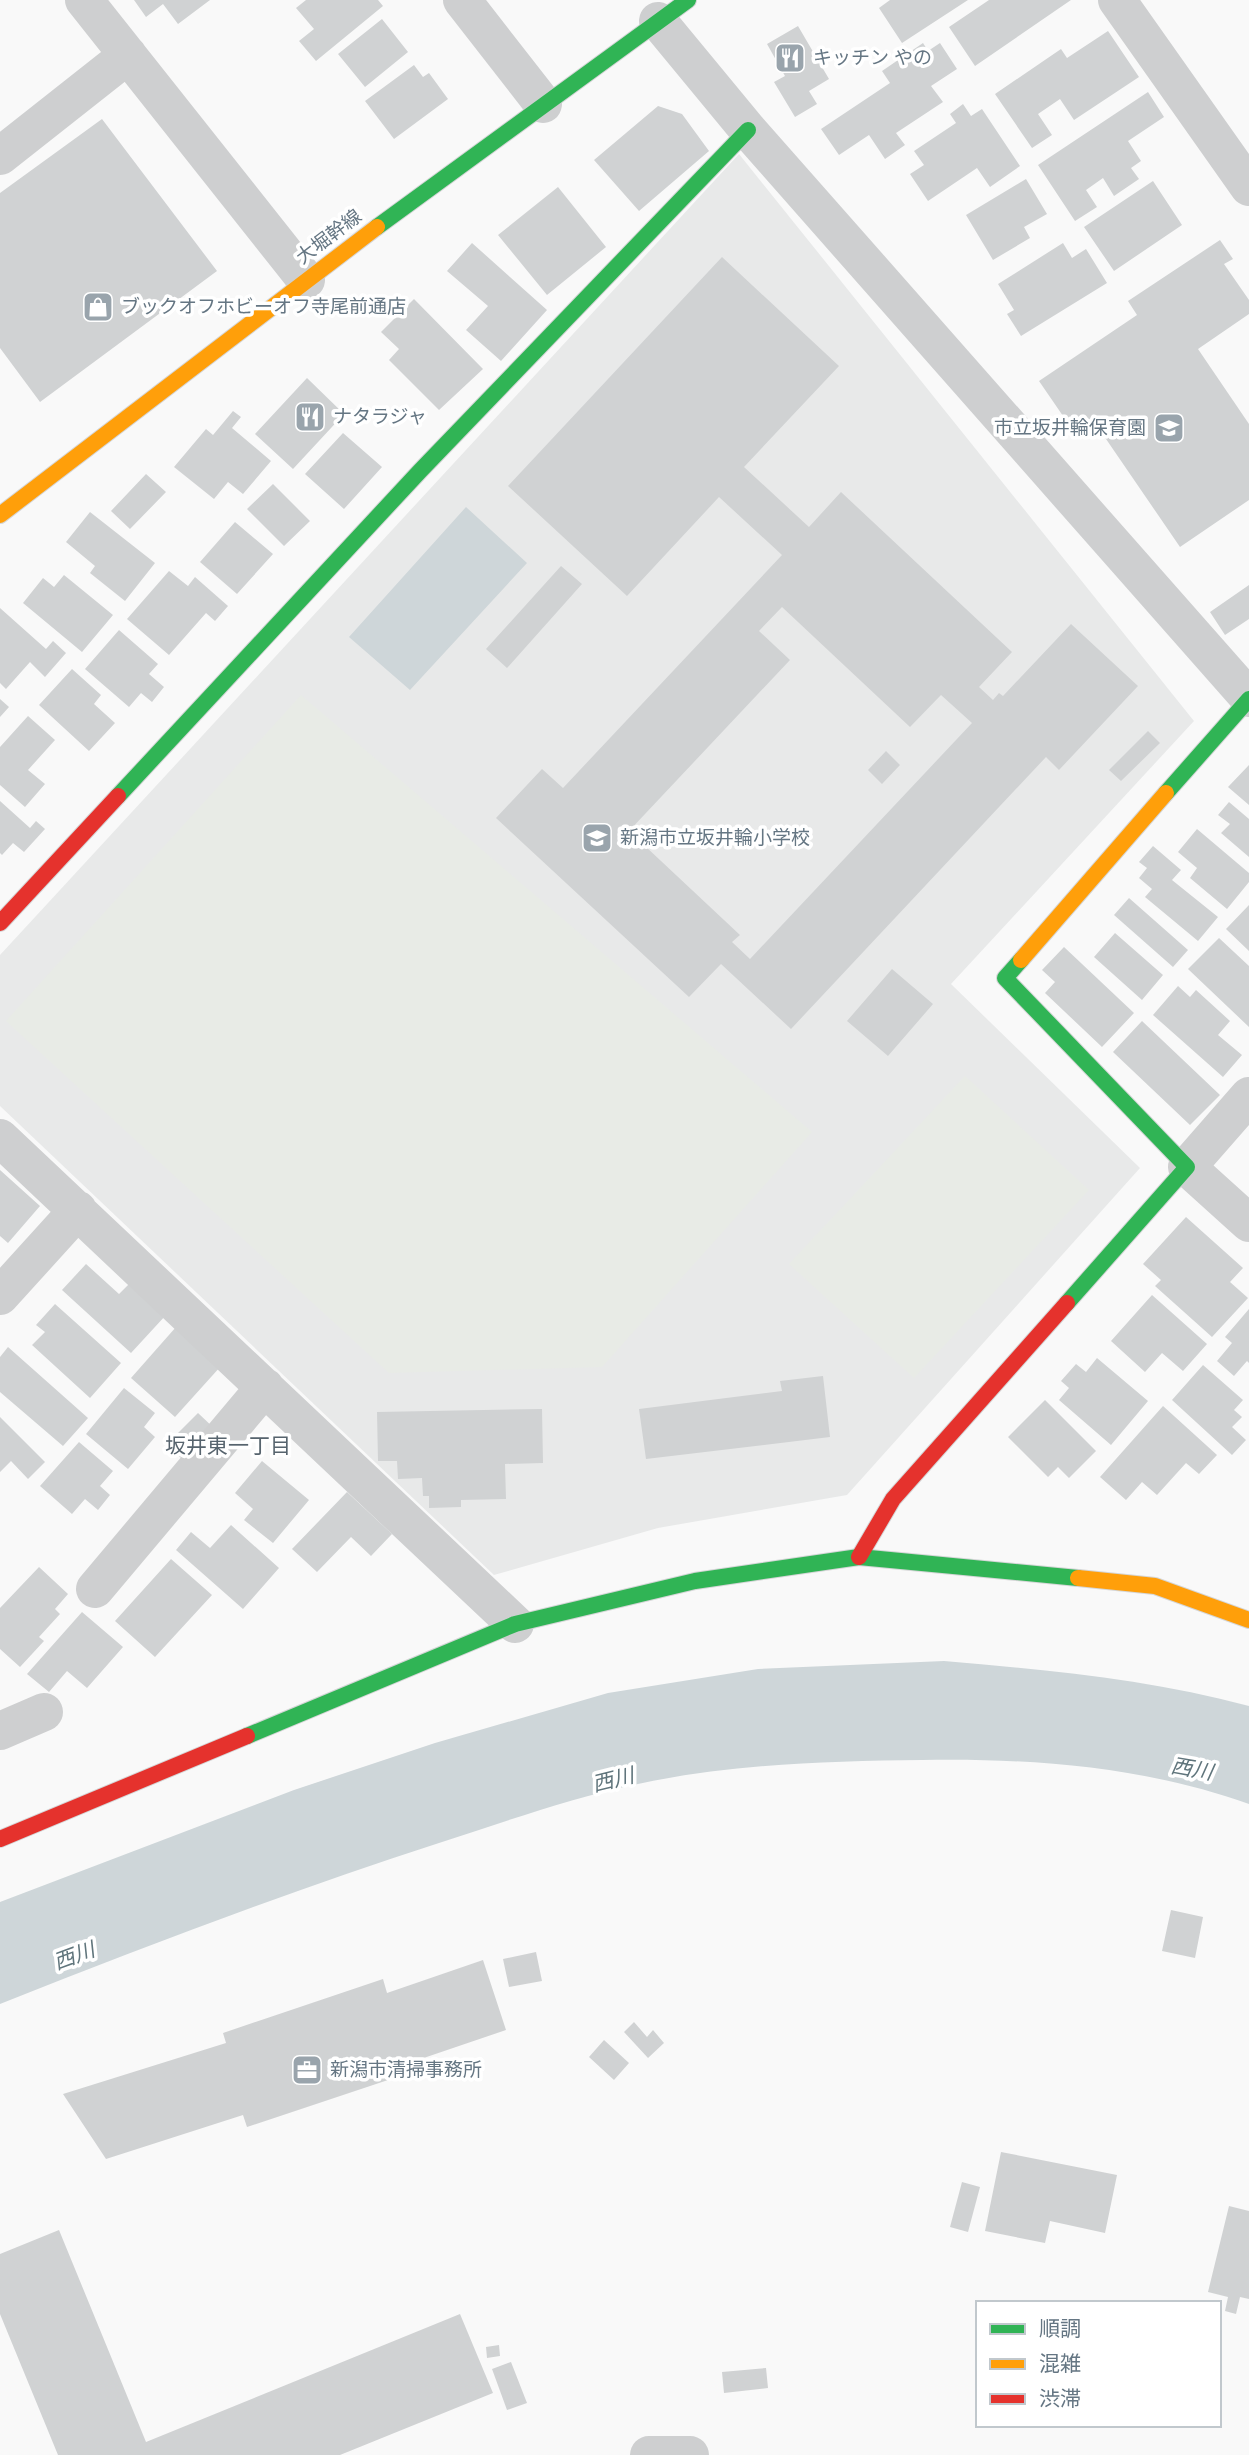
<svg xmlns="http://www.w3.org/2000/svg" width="1249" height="2455" viewBox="0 0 1249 2455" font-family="'Nunito Sans','Noto Sans JP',sans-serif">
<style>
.built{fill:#e8e9e9}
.green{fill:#e8ebe6}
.water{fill:#ced6d9}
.building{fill:#d0d2d3;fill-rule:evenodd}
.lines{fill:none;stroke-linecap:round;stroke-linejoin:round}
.fast-casing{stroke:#d5d6d7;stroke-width:18}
.slow-casing{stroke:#d5d6d7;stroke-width:18}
.jam-casing{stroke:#d5d6d7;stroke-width:18}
.street{stroke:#cecfd0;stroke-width:38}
.fast{stroke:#30b455;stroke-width:16}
.slow{stroke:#ff9f0a;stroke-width:16}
.jam{stroke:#e5322d;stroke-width:16}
.labels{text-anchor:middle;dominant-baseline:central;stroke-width:7;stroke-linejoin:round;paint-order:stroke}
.poi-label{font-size:19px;fill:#657683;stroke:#fff;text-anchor:start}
.street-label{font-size:19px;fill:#657683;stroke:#fff}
.neighbourhood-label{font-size:21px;fill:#57646e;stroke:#fff}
.water-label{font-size:21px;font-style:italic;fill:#60757c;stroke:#fff}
</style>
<rect width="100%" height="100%" fill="#f9f9f9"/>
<path class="built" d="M739,154L1194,721L951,984L1140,1168L847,1495L658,1528L494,1575L0,1106V955Z"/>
<path class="green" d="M301,695L812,1132L602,1367L389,1373L6,1021Z
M965,1076L1089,1190L914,1378L789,1264Z"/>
<path class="water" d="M466,507L527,563L410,690L349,637Z
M944,1661C1047,1670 1148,1679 1249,1706V1804C1146,1767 1032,1758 922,1760C828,1761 731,1764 638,1784C571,1798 504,1822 439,1843C291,1891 145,1946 0,2004V1902L294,1790L435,1743L608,1693L758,1669Z"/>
<path class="building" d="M134,0H210L178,24L163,4L146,17Z
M306,0H378L383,6L316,61L299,41L314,29L296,8Z
M890,0H968L902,43L879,8Z
M989,0H1071L975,66L949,27Z
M382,19L408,52L365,87L338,54Z
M798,26L829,79L809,91L817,104L795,117L774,82L785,76L767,44Z
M1108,31L1139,77L1074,120L1060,99L1038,114L1052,135L1032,148L995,94L1061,49L1067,58Z
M923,43L928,51L940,43L957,69L931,86L943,102L896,133L905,145L885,159L869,135L839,155L821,129L890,83L882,71Z
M414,65L423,77L429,73L448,99L394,139L365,101Z
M1148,92L1164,117L1128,141L1141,161L1131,168L1139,179L1114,196L1103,178L1086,190L1097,207L1075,221L1038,165Z
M963,104L971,116L982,109L1020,166L990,187L977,168L928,201L910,174L924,165L914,151L956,123L950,114Z
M658,106L682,114L709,151L639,211L594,160Z
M102,119L217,271L40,402L0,348V193Z
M1026,179L1047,214L1024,227L1030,238L993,260L966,215Z
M1153,181L1182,225L1114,271L1084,227Z
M558,187L606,247L547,295L498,235Z
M1220,240L1233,259L1224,264L1249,300V314L1198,349L1249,424V500L1180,547L1093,420L1074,432L1039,381L1137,315L1128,301Z
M472,243L547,310L501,361L466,330L488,306L447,271Z
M1063,243L1072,258L1086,249L1107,283L1021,336L1007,314L1014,310L998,284Z
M722,257L839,366L744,467L809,527L841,492L1012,652L979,687L993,700L999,693L1003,696L1071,624L1138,686L1059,770L1046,757L791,1029L721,964L689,997L496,818L542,769L563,788L782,555L719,497L627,596L508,486ZM782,607L910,727L941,695L972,723L750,959L732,942L740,935L629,831L790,660L759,631Z
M414,299L483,369L439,410L389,360L399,349L381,332Z
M307,378L344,414L293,469L255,434Z
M233,411L241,417L232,428L271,461L243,494L228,482L214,499L174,467L206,429L213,435Z
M343,433L382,467L344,509L305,474Z
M146,474L166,492L130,529L111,511Z
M273,484L310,521L284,546L247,509Z
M90,512L155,563L125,601L90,573L95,566L66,542Z
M235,522L273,554L237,594L200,562Z
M561,566L582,584L507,668L486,649Z
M169,571L188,586L195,577L228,606L215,621L206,613L169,655L127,619Z
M64,575L113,615L82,652L23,603L43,578L54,587Z
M1249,585V619L1225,635L1210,612Z
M0,608L46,649L53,641L66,653L45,677L30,662L6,689L0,683Z
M119,630L158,664L149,674L164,687L152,702L141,693L129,707L85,669Z
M72,669L101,695L94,704L115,723L89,751L39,705Z
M0,699L9,707L0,717Z
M28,716L55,740L28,770L45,784L25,807L0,785V747Z
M1148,731L1160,743L1121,781L1109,770Z
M886,751L900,765L882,784L868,770Z
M1249,765V805L1228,787Z
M0,801L30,828L36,821L45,829L24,852L13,843L2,855L0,853Z
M1229,802L1249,819V857L1221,833L1230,824L1218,815Z
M1197,829L1249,873V882L1227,909L1190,878L1197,868L1178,852Z
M1153,846L1181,870L1172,880L1218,917L1198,941L1145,897L1152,889L1139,878L1147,868L1139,862Z
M1129,898L1188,950L1173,967L1114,915Z
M1249,905V951L1226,929Z
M1115,933L1163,975L1142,1000L1094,957Z
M1219,938L1249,966V1027L1188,969Z
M1064,947L1134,1013L1102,1047L1045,993L1055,982L1042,970Z
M892,969L933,1004L888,1056L847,1021Z
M1178,986L1190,997L1196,990L1230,1021L1218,1035L1242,1055L1223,1077L1153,1015Z
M1142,1021L1220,1095L1190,1125L1113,1052Z
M0,1170L40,1206L8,1243L0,1236Z
M1186,1217L1243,1268L1230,1282L1248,1298L1212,1337L1155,1286L1161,1280L1143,1264Z
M86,1264L119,1294L130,1283L166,1315L131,1353L62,1290Z
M1152,1295L1207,1344L1183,1371L1162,1353L1145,1372L1111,1341Z
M55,1304L121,1363L90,1398L32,1345L45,1332L36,1325Z
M1249,1309V1363L1247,1361L1234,1376L1217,1361L1232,1343L1225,1337Z
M176,1327L221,1366L175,1417L131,1378Z
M8,1347L88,1418L63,1446L0,1392V1357Z
M1097,1358L1148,1401L1111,1445L1059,1400L1069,1388L1061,1381L1076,1364L1086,1372Z
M1203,1365L1243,1400L1234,1410L1242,1417L1232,1427L1246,1440L1232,1455L1172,1400Z
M823,1376L830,1437L646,1459L639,1409L782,1391L780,1381Z
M124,1388L155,1413L144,1427L155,1437L128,1469L86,1434Z
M1045,1400L1096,1451L1069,1478L1058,1467L1048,1477L1008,1437Z
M1163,1406L1217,1455L1199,1474L1186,1463L1157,1495L1142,1482L1126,1500L1100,1477Z
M542,1409L543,1463L505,1464L506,1499L461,1500V1507L429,1508V1496H423L422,1478L398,1479L397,1461H378L377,1412Z
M198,1413L216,1430L184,1461L167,1444Z
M0,1417L45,1462L28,1479L11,1461L0,1472Z
M79,1442L113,1471L100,1486L110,1495L98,1510L85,1499L72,1514L40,1486Z
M262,1461L309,1500L273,1543L244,1520L253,1509L235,1493Z
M347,1492L392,1534L371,1556L351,1537L317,1572L292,1549Z
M231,1525L279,1568L243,1609L176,1550L191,1532L210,1548Z
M171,1559L212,1595L155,1657L115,1621Z
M39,1567L68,1594L55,1609L60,1614L39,1637L44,1641L20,1667L0,1649V1608Z
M82,1612L123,1647L87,1688L67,1671L49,1692L27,1674Z
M1171,1910L1203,1917L1195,1958L1162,1951Z
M536,1952L542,1981L509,1987L503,1959Z
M483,1960L506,2030L406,2064L409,2073L247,2127L243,2115L106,2159L63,2094L226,2043L223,2033L383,1979L387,1993Z
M634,2022L647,2037L653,2030L664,2043L648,2058L624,2032Z
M604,2040L629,2063L614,2080L589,2057Z
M1001,2152L1117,2175L1105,2233L1050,2221L1045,2243L985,2231Z
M962,2182L980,2187L968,2232L950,2227Z
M1229,2206L1249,2211V2299L1240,2297L1236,2314L1225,2311L1228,2297L1208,2292Z
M59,2230L146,2442L460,2314L493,2393L340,2455H58L0,2314V2254Z
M499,2345L500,2356L487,2358L486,2347Z
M511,2362L527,2403L507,2410L492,2369Z
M766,2368L768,2388L724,2393L722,2372Z"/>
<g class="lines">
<g class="fast-casing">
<path id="fast" d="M377,227L688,0
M1166,793L1249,699
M118,796L420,471L748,130
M1021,960L1005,978L1187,1167L1067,1303
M247,1736L515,1624L695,1581L859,1557L1078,1578"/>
</g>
<g class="slow-casing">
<path id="slow" d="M0,515L377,227
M1021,960L1166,793
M1078,1578L1155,1586L1249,1620"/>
</g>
<g class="jam-casing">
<path id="jam" d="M0,923L118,796
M859,1557L893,1499L1067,1303
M0,1839L247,1736"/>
</g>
<path class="street" d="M84,0L306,280
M462,0L543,104
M1117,0L1249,187
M658,21L748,130L1249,698
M0,156L128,55
M1249,1096L1187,1167L1249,1223
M0,1138L515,1624
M0,1296L78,1210
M95,1589L265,1387
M0,1731L44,1712
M649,2455H690"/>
<use href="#fast" class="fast"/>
<use href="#slow" class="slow"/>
<use href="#jam" class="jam"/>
</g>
<defs>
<g id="restaurant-square" transform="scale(1.575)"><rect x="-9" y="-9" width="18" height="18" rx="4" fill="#99a4ac" stroke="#fff"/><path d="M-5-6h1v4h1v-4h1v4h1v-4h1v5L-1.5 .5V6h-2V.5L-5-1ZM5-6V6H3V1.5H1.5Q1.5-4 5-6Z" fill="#fff"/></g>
<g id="shop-square" transform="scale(1.575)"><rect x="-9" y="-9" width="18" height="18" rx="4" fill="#99a4ac" stroke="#fff"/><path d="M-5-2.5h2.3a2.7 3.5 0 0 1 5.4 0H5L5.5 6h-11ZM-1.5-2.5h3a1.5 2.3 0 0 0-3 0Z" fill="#fff"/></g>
<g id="school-square" transform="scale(1.575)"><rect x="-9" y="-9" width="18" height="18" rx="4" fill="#99a4ac" stroke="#fff"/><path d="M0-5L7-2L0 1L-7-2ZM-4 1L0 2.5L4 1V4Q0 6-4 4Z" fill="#fff"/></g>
<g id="office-square" transform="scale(1.575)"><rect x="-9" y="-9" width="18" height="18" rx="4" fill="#99a4ac" stroke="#fff"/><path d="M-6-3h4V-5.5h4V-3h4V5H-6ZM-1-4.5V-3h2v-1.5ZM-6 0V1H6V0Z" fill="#fff"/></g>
</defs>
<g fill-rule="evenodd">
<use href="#restaurant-square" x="790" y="58"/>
<use href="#shop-square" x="98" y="307"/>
<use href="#restaurant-square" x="310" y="417"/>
<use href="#school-square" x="1169" y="428"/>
<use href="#school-square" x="597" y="838"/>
<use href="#office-square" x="307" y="2070"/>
</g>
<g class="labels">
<g class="poi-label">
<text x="813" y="58">キッチン やの</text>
<text x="121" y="307">ブックオフホビーオフ寺尾前通店</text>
<text x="333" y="417">ナタラジャ</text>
<text x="1146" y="428" text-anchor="end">市立坂井輪保育園</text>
<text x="620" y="838">新潟市立坂井輪小学校</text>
<text x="330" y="2070">新潟市清掃事務所</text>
</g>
<g class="street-label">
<text transform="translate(329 237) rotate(-37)">大堀幹線</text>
</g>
<g class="neighbourhood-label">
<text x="228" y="1446">坂井東一丁目</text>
</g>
<g class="water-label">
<text transform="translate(1192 1769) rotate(10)">西川</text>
<text transform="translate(613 1780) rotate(-14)">西川</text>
<text transform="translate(74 1956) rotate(-20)">西川</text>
</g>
</g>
<rect x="976" y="2301" width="245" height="126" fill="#ffffff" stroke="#c1c8cd" stroke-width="2"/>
<rect x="990" y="2324" width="35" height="10" fill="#30b455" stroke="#c1c8cd" stroke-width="2"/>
<text x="1039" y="2336" font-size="21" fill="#657683">順調</text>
<rect x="990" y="2359" width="35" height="10" fill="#ff9f0a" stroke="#c1c8cd" stroke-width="2"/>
<text x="1039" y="2371" font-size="21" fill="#657683">混雑</text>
<rect x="990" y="2394" width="35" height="10" fill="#e5322d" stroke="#c1c8cd" stroke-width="2"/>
<text x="1039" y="2406" font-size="21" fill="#657683">渋滞</text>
</svg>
